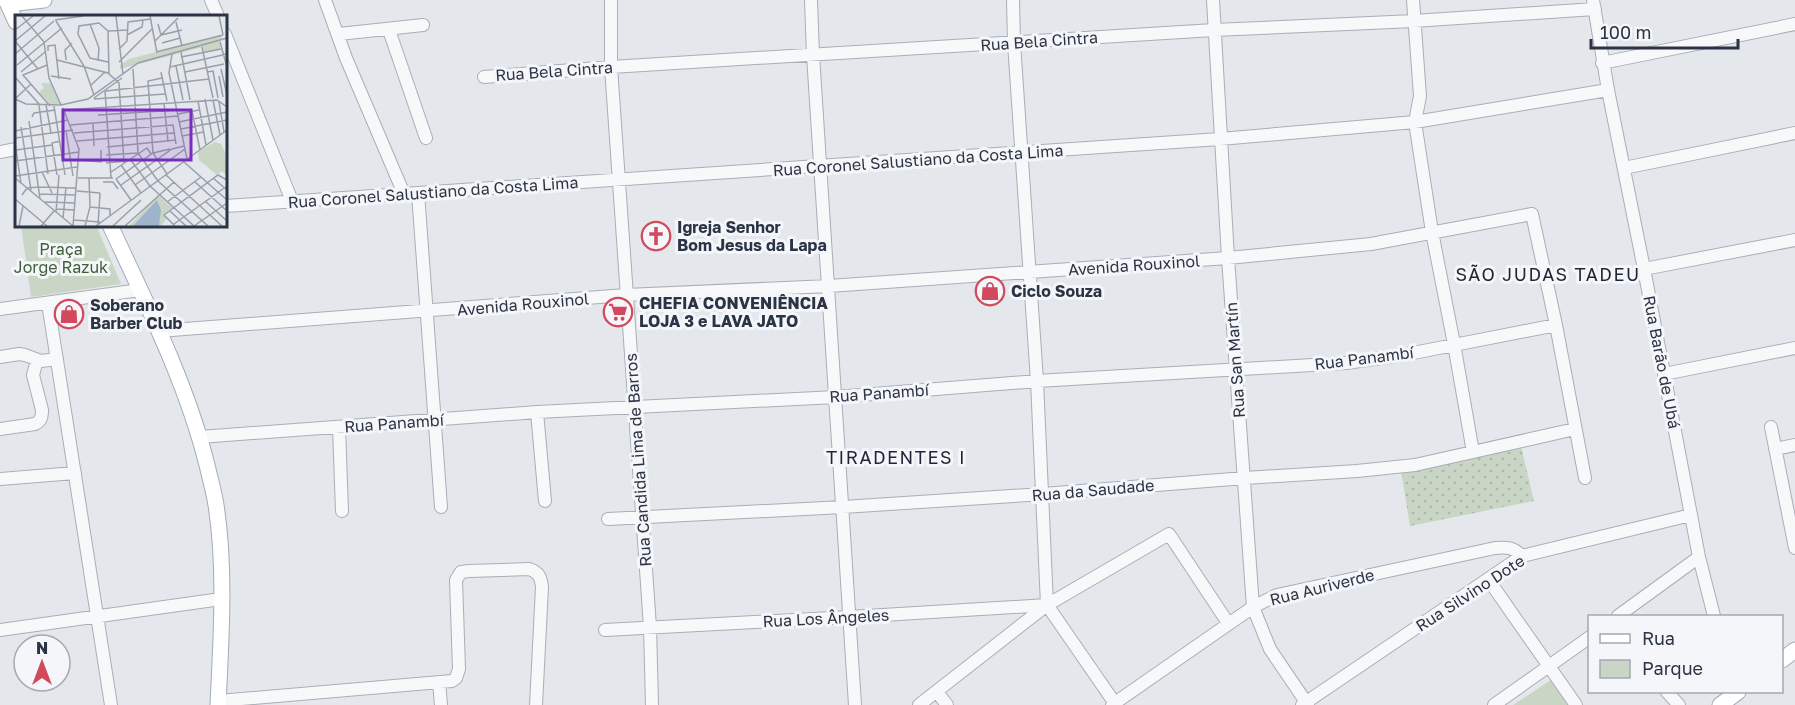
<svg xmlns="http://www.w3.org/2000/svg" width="1795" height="705" viewBox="0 0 1795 705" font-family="'Golos Text',sans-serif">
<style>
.grass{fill:url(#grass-dots)}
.green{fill:#c9d6c5}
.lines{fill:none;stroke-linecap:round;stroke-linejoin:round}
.minor-casing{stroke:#a9aeb7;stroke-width:14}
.major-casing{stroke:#a3abb8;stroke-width:17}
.minor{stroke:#f7f8fa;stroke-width:12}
.major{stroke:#fff;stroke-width:15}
.labels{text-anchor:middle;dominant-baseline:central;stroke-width:6;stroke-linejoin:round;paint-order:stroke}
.street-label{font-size:16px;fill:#2b3445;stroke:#f4f6f9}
.poi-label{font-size:16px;font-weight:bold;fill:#2b3445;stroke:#f4f6f9;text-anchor:start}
.park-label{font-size:16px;fill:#3f6138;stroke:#f4f6f9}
.neighbourhood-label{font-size:18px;letter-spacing:1.5px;fill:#1d2536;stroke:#f4f6f9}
.inset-road{fill:none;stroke:#9a9fa9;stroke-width:1.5}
.view{fill:#7b2cbf;fill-opacity:0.15;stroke:#7b2cbf;stroke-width:3}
.inset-edge{fill:none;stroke:#2b3445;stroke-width:3}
</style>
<defs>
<pattern id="grass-dots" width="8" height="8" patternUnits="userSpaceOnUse" patternTransform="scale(1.5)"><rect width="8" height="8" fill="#c9d6c5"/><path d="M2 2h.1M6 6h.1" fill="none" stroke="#adb8ab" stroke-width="1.8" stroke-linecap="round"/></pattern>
</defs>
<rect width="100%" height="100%" fill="#e4e7ec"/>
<path class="grass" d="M1521,446L1534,501L1410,526L1401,471Z"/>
<path class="green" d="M21,225H96L121,284L31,297Z
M1551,680L1569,705H1513Z"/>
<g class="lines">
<g class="minor-casing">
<path id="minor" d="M211,0L218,16
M325,0L346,58L404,194
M611,0V67L650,627L652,705
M811,0L813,55L855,705
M1013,0L1014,43L1037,381L1047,605
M1213,0L1228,258L1253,607L1270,649L1308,705
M1413,0L1420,96L1415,122L1432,232L1454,344L1473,452
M1593,0L1608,90L1644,269L1699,557L1714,616
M389,30L426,138
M225,34L292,201
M339,34L423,25
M1602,63L1795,24
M484,77L611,67L1214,30L1414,21L1595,9
M0,152L16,149
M1624,168L1795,133
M418,193L441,507
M225,206L1220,139L1415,122L1608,90
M1644,269L1795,240
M48,303L111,705
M0,309L140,290
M159,331L626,295L829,286L1228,258L1371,244L1532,214L1556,325L1585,478
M0,357L19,354L25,355L41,361L57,359
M1664,374L1795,348
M537,412L545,501
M339,427L342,511
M1771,427L1795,548
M0,429L35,424C41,421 42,417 42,410L33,375L37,360
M200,437L537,412L836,397L1037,381L1346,363L1403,355L1556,325
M1775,449L1795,445
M0,479L75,473
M608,519L843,507L1043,494L1245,478L1357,471L1415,465L1575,429
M1488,579L1576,705
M1047,605L1116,705
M1618,616L1699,557
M0,630L221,599
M605,630L850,617L1047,605
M439,682L441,705
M937,692L947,705
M1667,692L1679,705
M218,701L452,681L456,678L459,669L456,580L461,572L469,571L529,569C539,572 541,578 542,587L536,705
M919,705L1047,605L1169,534L1228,623
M1112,705L1253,607L1277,595L1495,548C1507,547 1513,547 1522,556
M1302,705L1522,556L1691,515
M1494,705L1590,637"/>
</g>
<g class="major-casing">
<path id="major" d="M6,0L16,22
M8,4L44,0
M110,225C146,303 186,381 207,465C210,478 214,492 216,505C226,570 221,639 218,705
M1782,660L1795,650
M1720,705L1738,692"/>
</g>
<use href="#minor" class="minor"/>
<use href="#major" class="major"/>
</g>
<defs>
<g id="church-ring" transform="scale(1.5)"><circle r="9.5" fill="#f4f6f9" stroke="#d1495b" stroke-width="1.5"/><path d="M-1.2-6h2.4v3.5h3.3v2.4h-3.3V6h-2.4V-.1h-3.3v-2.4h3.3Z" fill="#d1495b"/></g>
<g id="shop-ring" transform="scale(1.5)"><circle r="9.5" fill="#f4f6f9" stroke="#d1495b" stroke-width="1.5"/><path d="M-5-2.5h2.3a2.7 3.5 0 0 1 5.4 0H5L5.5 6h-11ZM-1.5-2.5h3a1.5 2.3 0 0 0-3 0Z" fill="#d1495b"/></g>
<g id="supermarket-ring" transform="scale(1.5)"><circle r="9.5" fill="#f4f6f9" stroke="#d1495b" stroke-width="1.5"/><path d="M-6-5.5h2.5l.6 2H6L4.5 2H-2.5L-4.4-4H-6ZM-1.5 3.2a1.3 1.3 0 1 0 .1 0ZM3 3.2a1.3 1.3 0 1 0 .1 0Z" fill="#d1495b"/></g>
</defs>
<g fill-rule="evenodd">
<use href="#church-ring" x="656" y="236"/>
<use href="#shop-ring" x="990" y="291"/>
<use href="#supermarket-ring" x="618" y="312"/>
<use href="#shop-ring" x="69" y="314"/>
</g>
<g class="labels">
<g class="street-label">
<text transform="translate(1039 41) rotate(-4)">Rua Bela Cintra</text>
<text transform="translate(554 71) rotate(-4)">Rua Bela Cintra</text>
<text transform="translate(918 160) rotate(-4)">Rua Coronel Salustiano da Costa Lima</text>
<text transform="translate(433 192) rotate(-4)">Rua Coronel Salustiano da Costa Lima</text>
<text transform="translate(1134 265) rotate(-4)">Avenida Rouxinol</text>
<text transform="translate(523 304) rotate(-5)">Avenida Rouxinol</text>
<text transform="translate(1364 358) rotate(-7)">Rua Panambí</text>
<text transform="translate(1235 360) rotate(-94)">Rua San Martín</text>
<text transform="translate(1662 362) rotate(79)">Rua Barão de Ubá</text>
<text transform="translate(879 393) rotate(-4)">Rua Panambí</text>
<text transform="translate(394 423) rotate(-4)">Rua Panambí</text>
<text transform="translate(638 460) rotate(-94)">Rua Candida Lima de Barros</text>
<text transform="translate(1093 490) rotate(-5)">Rua da Saudade</text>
<text transform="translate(1322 587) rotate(-14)">Rua Auriverde</text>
<text transform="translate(1470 593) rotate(-33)">Rua Silvino Dote</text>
<text transform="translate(826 618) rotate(-3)">Rua Los Ângeles</text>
</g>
<g class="poi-label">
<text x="677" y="227">Igreja Senhor<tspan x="677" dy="18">Bom Jesus da Lapa</tspan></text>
<text x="1011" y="291">Ciclo Souza</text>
<text x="639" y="303">CHEFIA CONVENIÊNCIA<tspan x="639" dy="18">LOJA 3 e LAVA JATO</tspan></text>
<text x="90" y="305">Soberano<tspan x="90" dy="18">Barber Club</tspan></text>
</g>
<g class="park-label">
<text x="61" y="249">Praça<tspan x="61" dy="18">Jorge Razuk</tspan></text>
</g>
<g class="neighbourhood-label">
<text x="1548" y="274">SÃO JUDAS TADEU</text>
<text x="896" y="457">TIRADENTES I</text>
</g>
</g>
<g transform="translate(15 15)">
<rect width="212" height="212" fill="#e4e7ec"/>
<path d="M207,20L205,34L189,37L188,32L105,54V50L114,44Z" fill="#c9d6c5"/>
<path d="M200,127L206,129L211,139V160L207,156L202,160L184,145L183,137Z" fill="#c9d6c5"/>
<path d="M26,68H35L45,89H35L24,77L29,73ZM143,180L157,193L149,199L152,203L146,211H114Z" fill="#c9d6c5"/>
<path d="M142,185L146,195L144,211H118Z" fill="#9fb4cc"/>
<path class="inset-road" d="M7,1L29,27L34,63L46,90M101,1L108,59M135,1L142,38M204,1L208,20M40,5L68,1M41,6L69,51L79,80M161,7L167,31M75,9L84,33L83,46M143,9L146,20L167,15M0,15L18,1M93,16L112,15M112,20L127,12L128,5M0,26L30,1M0,26L23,54M140,26L163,3M205,27L212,52M147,28L165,23M187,32L198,83M104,34L112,26L113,7L136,4M33,36V31L40,30L44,64M141,37L208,20M166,37L175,85M0,39L39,6M157,39L154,58L172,144M166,42L206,34M42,45L93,58L104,68L109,148M51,45L50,35L57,28M93,47L75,43L63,19L64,11L84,8L93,16L94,59M104,47L137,14M2,50L47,13M32,50L8,60L35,91M161,51L168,85M155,52L212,39M118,54L123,138M206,54L212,80M6,57L30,37M146,57L152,86M170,57L209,49M192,57L198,56L203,83M36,61L56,64M204,61L208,82M0,62L24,89M147,63L133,66L138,138L152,159M76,70L90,57M90,76L96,163M91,76L194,64M1,83L16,69M79,83L107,63M0,84L11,89L46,90L73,84L123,48L212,23M79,84L150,79M190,84L198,125M198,85L205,120M183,86L191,130M204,87L209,117M149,88L153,127M24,90L33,159M31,90L36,118M39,91L50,160M48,93L64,134L58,211M49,95L202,85L212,92M177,96L185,135M163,99L184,95M83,100L162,95M17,102L19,98L40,95M14,106L25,184M164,107L212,97M78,108L79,131M55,110L163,101M6,112L16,175M166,114L212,105M0,116L53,105M51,116L58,161M59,118L158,110L161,129M167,121L189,117M0,123L58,115M62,126L159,118M0,128L6,168M92,132L161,125M1,135L37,130M123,138L143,166L193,211M91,140L123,138M115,144L135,171L179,211M64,145L86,147V135M0,146L64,137M169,147L212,185M91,148L111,146M106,150L126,178M27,157L37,178M96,157L132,133L136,139M42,160L37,128L45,126M151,160L207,211M0,161L62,152M0,163L58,211M63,163H98M198,163L212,175M101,164L138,138L155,134M101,164L116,185M88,167H98L103,174M180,167L212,196M106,170L157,134L169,131M120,170L170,134M62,176L85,178M24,179L61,180M7,180L12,173L23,172L61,173M0,184L32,211M190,186L211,205M30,187L60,188M152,187L186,162M75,192L95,194V201M41,194L59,195M155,196L171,211M41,197L44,160M48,203L51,172M59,205L85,207M159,209L212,171M83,210L85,178M4,211L8,191M26,211L39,196M70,211L75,192L74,163M81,211L212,115M98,211L126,185M110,211L159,167M160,211L149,200L203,160L212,165M179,211L212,188"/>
<path class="view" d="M48,95H176V145H48Z"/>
<rect width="212" height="212" class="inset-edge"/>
</g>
<rect x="1588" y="615" width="195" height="78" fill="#f4f6f9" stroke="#a4a8b1" stroke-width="1.5"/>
<rect x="1600" y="634" width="30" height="9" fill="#ffffff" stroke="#a4a8b1" stroke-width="1.5"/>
<text x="1642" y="645" font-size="18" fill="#2b3445">Rua</text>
<rect x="1600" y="660" width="30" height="18" fill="#c9d6c5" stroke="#a4a8b1" stroke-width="1.5"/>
<text x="1642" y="675" font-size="18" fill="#2b3445">Parque</text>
<g transform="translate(42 663)"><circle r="28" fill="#f4f6f9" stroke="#a4a8b1" stroke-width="1.5"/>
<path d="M0-4.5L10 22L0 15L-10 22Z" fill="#d1495b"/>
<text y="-9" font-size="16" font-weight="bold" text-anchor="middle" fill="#2b3445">N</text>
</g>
<path d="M1591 39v9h147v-9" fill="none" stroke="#2b3445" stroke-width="3"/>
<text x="1600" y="39" font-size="18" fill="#2b3445" stroke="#f4f6f9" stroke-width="4.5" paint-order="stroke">100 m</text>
</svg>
